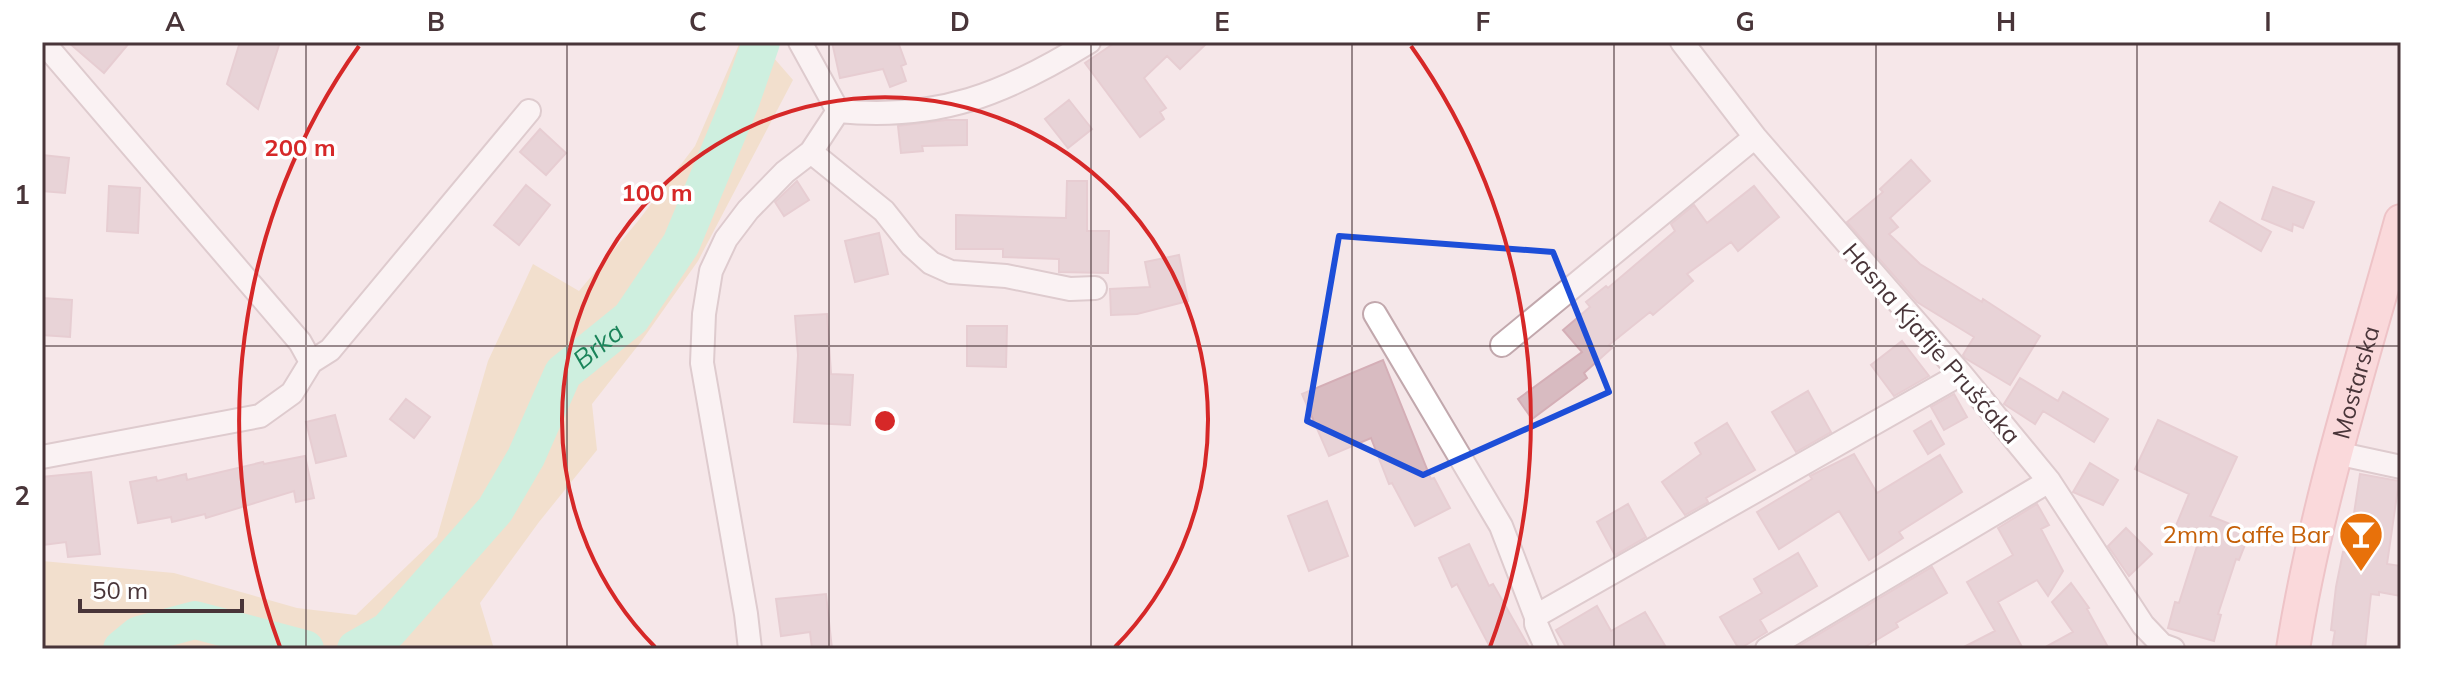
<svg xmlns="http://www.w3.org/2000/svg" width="2443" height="691" viewBox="0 0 2443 691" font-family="Mulish,sans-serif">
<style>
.green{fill:#eed5ab}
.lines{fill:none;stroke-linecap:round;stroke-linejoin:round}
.river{stroke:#9df8d2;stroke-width:38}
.building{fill:#d8bbc1;stroke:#d4aeb6;stroke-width:2}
.street-casing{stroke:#c2a8ad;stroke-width:26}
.secondary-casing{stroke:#e4989e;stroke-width:36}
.street{stroke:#fff;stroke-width:22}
.secondary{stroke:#ffc7cb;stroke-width:32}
.marked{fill:none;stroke:#1d4ed8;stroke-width:6;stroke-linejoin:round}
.grid{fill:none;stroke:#493539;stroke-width:2;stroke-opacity:0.55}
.ring{fill:none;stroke:#d62828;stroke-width:4}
.labels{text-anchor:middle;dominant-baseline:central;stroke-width:7;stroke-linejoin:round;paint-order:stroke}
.street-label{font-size:24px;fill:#493539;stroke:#fff}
.food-label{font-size:24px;fill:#c56008;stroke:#fff;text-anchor:end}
.water-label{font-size:26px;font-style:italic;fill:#1b845a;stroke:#fff}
.centre{fill:#d62828;stroke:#fff;stroke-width:4}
.ring-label{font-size:24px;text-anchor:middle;font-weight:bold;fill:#d62828;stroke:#fff;stroke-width:7;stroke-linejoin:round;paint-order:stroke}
.neatline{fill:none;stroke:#493539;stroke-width:3}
.grid-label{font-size:26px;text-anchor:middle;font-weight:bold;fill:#493539}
</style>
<rect width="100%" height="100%" fill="#f5e7e9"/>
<path class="green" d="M740,42H760L793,80L698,261L640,343L592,404L597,450L539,522L480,603L494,649H42V561L174,573L297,608L356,615L437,537L488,361L533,264L579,291L638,221L695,146Z"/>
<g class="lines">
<g class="river">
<path d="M122,649L139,635L195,620L305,649"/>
<path id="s1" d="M356,649L388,631L495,510L526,457L563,373L631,318L681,244L741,100L761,42"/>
</g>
</g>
<path class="building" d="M68,42H130L104,73Z
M240,42H280L258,109L227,84Z
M832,42H898L906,64L901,66L906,81L890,87L883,69L840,78Z
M1116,42H1208L1180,69L1167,56L1144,78L1166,108L1160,112L1164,119L1140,137L1085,63Z
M1069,100L1092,129L1068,148L1045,119Z
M946,120H967V145L922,146L923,151L901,153L898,126Z
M540,129L566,153L546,175L520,152Z
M42,155L69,158L65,193L42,191Z
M1911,160L1930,181L1890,218L1898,227L1889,234L1920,264L1982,302L1983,299L2040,336L2010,385L1965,358L1963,355L1974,337L1917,302L1847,222L1883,192L1880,189Z
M797,181L809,200L784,216L775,202Z
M1067,181H1087V231H1109L1108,273L1059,272V259L1003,257V249H956V215L1066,218Z
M526,185L550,205L519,245L494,225Z
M109,186L140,188L138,233L107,231Z
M1754,186L1779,217L1738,251L1731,242L1687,274L1693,281L1653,315L1650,312L1609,345L1612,348L1584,373L1587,378L1532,419L1518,399L1582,352L1563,330L1590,307L1586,302L1606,286L1608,288L1675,231L1671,224L1694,205L1707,223Z
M2273,187L2314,202L2303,228L2293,224L2292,231L2262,219Z
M2220,202L2271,232L2261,251L2210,221Z
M879,233L888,274L855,282L845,241Z
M1179,255L1188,301L1137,314L1111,315L1110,289L1150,287L1145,262Z
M42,298L72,300L70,337L42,335Z
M827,314L831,374L853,375L850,425L794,422L798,355L795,316Z
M967,326H1007L1006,367L967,366Z
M1902,341L1929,376L1894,396L1871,365Z
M1383,360L1431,479L1434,478L1450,508L1415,526L1392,483L1389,484L1371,438L1329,456L1302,394Z
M2020,378L2058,401L2063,392L2108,419L2094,442L2043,411L2035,424L2004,404Z
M1808,391L1831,432L1796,452L1772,412Z
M1954,394L1967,417L1944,430L1931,407Z
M406,399L430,417L414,438L390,419Z
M335,415L346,456L316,463L306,422Z
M2158,420L2237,457L2210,516L2250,532L2239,560L2236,559L2218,614L2221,615L2214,641L2168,628L2175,602L2179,603L2198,543L2173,533L2189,494L2135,469Z
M1931,421L1944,444L1928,454L1914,431Z
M1727,423L1755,470L1706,498L1708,502L1685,515L1662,482L1701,454L1695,443Z
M1854,454L1877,493L1940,455L1962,492L1899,532L1903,538L1869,560L1839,511L1779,549L1757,512L1812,479L1810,476Z
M305,456L314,498L296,502L294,491L206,518L205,514L172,522L171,517L138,523L130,482L156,477L157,481L186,474L187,480L263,462L264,464Z
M2090,463L2118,480L2103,505L2073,492Z
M91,472L100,554L68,557L66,542L42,545V477Z
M2360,474L2399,481L2387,564L2401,566V596L2379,592V595L2371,594L2365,649H2332L2335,631L2331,630L2336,587L2343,552L2348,553Z
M1327,501L1348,556L1309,571L1288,516Z
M1628,504L1646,537L1615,555L1597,522Z
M2037,504L2049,525L2041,529L2063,571L2048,596L2037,580L1998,602L2023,649H1960L1995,631L1967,582L2013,555L1998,528Z
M2126,528L2152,554L2129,576L2108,546Z
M1469,544L1489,586L1493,584L1530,649H1491L1457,584L1452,587L1439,558Z
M1798,553L1817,586L1760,620L1767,632L1739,649L1720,617L1762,593L1754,579Z
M1932,567L1947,593L1896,623L1898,627L1875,641L1861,649H1794Z
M2071,583L2089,608L2087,609L2109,649H2042L2073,632L2052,602Z
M826,594L832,649H812L810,632L781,636L776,599Z
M1597,606L1611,631L1645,612L1667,649H1567L1556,630Z"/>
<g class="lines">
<g class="street-casing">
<path id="street" d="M43,42L300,342L311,362
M800,42L838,111C938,121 1005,94 1089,42
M1682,42L1755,137L1961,374L2049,481L2143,625L2162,645L2173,649
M811,152L884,211L911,245L931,263L951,272L1006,276L1070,289L1095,288
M1375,314L1501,526L1536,617
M1502,345L1755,137
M2336,453L2401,467
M42,457L260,416L292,393L311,362L330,350L529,111
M750,649L746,614L702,363L704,314L711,271L726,239L748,210L785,172L811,152L838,111
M1547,649L1536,624V617L1541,613L1961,374
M1767,649L2049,481"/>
</g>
<g class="secondary-casing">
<g id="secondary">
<path id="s2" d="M2293,649C2316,504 2362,362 2401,221"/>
</g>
</g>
<use href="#street" class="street"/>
<use href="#secondary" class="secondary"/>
</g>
<path d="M0 0H2443V691H0ZM1339,236L1553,252L1609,392L1423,475L1307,421Z" fill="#f5e7e9" fill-opacity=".55" fill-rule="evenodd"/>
<path class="marked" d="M1339,236L1553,252L1609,392L1423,475L1307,421Z"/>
<path class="grid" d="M306,42V649M567,42V649M829,42V649M1091,42V649M1352,42V649M1614,42V649M1876,42V649M2137,42V649M42,346H2401"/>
<g class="ring">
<path d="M655 647A323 323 0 1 1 1115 647"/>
<path d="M280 647A646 646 0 0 1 359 46M1411 46A646 646 0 0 1 1490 647"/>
</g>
<defs>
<g id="bar-pin" transform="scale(2.3)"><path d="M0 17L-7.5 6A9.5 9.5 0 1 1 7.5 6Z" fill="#e8710a" stroke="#fff"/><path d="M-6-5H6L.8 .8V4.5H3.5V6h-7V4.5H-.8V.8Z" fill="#fff"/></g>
</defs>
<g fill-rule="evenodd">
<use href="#bar-pin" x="2361" y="534"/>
</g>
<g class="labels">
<g class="street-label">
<text transform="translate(1932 343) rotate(49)">Hasna Kjafije Prušćaka</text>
<text stroke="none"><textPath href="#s2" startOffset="274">Mostarska</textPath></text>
</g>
<g class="food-label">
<text x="2330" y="534">2mm Caffe Bar</text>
</g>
<g class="water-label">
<text stroke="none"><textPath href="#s1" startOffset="396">Brka</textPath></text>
</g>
</g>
<circle cx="885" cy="421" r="12" class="centre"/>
<g class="ring-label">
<text x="300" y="156">200 m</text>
<text x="657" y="201">100 m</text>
</g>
<rect width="2443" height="691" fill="none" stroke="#ffffff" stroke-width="88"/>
<path d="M80 599v12h162v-12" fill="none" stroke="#493539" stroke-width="4"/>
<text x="92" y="599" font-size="24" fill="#493539" stroke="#ffffff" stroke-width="6" paint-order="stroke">50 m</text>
<rect x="44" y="44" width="2355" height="603" class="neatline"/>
<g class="grid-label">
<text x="175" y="31">A</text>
<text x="436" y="31">B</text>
<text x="698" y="31">C</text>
<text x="960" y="31">D</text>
<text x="1222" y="31">E</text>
<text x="1483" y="31">F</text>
<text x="1745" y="31">G</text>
<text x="2006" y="31">H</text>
<text x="2268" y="31">I</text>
<text x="22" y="204">1</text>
<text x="22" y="505">2</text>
</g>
</svg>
